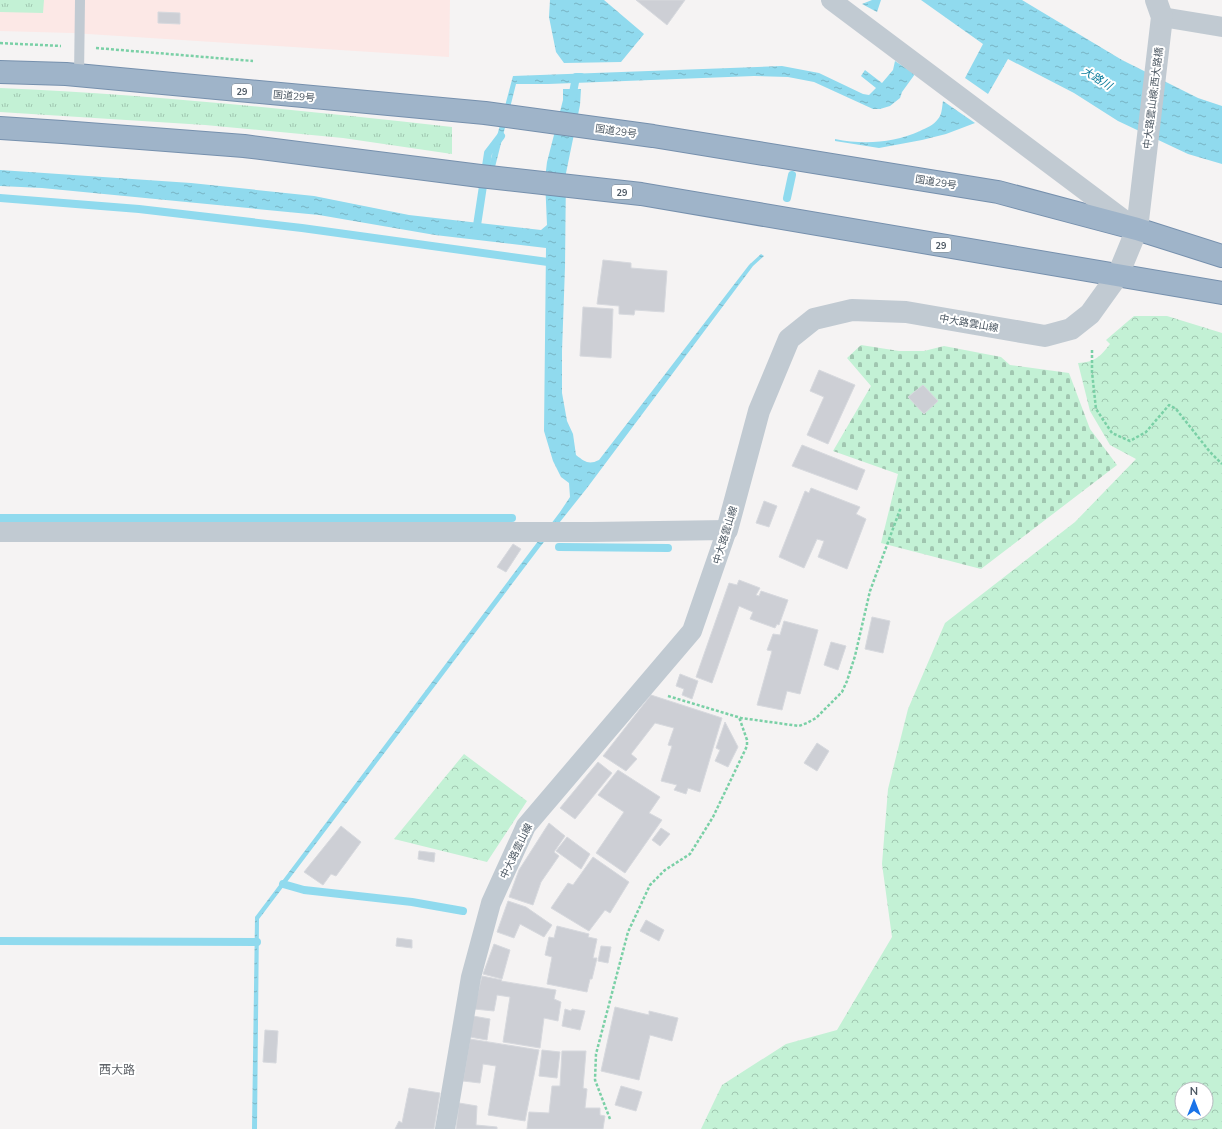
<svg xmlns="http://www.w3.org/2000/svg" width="1222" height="1129" viewBox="0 0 1222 1129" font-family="Mulish,'Noto Sans JP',sans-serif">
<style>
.medical{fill:#fce8e6}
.grass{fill:url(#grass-tufts)}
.forest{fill:url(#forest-crowns);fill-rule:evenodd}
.cemetery{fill:url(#cemetery-stones)}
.water{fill:url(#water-ripples)}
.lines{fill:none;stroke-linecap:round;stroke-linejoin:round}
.stream{stroke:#90daee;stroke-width:8}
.building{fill:#cdcfd5;stroke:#d7d9de}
.trunk-casing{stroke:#7690ad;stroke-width:24}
.path{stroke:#7ad0a6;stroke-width:2.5;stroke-dasharray:3 2;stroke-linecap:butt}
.service{stroke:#c1cad2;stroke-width:10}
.minor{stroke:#c1cad2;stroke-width:20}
.tertiary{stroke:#c1cad2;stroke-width:22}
.trunk{stroke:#9fb4c9;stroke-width:22}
.labels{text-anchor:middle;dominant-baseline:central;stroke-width:4;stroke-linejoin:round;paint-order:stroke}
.shield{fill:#fff;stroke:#808990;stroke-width:1}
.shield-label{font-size:9px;font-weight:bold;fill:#4a5661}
.street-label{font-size:10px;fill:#4a5661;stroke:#fff}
.water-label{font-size:11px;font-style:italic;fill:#0c7c9b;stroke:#fff}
.quarter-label{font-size:12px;fill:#5f6368;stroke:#fff}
</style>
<defs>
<pattern id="grass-tufts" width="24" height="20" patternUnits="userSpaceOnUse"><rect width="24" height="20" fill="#c3f1d5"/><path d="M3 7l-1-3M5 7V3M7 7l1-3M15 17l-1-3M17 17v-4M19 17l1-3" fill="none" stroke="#a0c6b0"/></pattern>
<pattern id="forest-crowns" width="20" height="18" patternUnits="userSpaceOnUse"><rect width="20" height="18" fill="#c3f1d5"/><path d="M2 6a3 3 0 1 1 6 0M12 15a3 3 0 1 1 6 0" fill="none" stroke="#a0c6b0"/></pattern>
<pattern id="cemetery-stones" width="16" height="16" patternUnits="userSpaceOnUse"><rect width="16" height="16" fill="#c3f1d5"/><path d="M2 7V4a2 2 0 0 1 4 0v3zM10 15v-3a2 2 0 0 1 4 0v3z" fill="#a0c6b0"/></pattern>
<pattern id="water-ripples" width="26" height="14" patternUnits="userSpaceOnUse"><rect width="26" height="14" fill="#90daee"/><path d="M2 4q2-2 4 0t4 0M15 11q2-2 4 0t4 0" fill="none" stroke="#78b4c4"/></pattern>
</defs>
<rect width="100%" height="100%" fill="#f5f3f3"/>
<path class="medical" d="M0,0H450L449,57L72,33L0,31Z"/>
<path class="grass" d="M0,0H44L43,13L0,12Z
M0,88C151,94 302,111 452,127V154L343,138L205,125L0,112Z"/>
<path class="forest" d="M1134,316H1167L1222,333V1129H701L722,1085L786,1044L837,1030L892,937L882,864L888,789L908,709L945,623L1075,522L1136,459L1110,445L1090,411L1078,363C1095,362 1100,357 1110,344L1106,340ZM1182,1089H1206V1113H1182Z
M464,754L527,801L487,862L394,839Z"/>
<path class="cemetery" d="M861,345L899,351H924L944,346L1001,357L1010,365L1069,373L1090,429L1117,465L981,569L881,543L898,474L833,451L871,386L847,358Z"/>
<path class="water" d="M550,0H604L644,34L621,62L564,63L556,52L549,17Z
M872,0H881L877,12L862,4Z
M921,0H1022L1122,60L1198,98L1222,106V164L1188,154L1118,121L1074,93L1008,59L988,94L965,78L983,44Z
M895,61L915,74L902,92L900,98L890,106L880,109H873L814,82L788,77L754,76L548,84H516L494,171L488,170L513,76L782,66L819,73L863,94L869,95L876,88L861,76L865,70L882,83L893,70Z
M563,89H581L580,105L566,173L565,267L562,351V393L567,421L573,434L576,455C585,462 589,465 599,460L749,265L761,254L764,256L753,266L587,488L540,547L259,919L257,1129H252L255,917L560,512L570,497L569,483L561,477L553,461L544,431L546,248L435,235L319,215L42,188L0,186V170L191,183L314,196L409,215L541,230L547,225L545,179L547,162L563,100Z
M943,101L975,123L946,134L922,140L879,148L835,141V139C864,145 893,143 920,131C926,128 934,125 938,119C942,115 942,107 943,101Z"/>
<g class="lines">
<path class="stream" d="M572,98L576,77H581
M0,198L139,209L302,228L555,263
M787,198L792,175
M476,232L488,153L501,136
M0,518H512
M559,547L668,548
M283,884L304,890L412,902L463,911
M0,941L257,942"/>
</g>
<path class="building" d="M636,0H685L667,25Z
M158,12L180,13V24L158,23Z
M603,260L631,263V268L667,271L664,312L635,310L634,315L619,314V306L597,304Z
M583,307L613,309L611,358L580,356Z
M819,370L855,385L828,444L807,435L824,397L810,391Z
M923,385L938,401L924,414L908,397Z
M802,445L865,470L857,490L792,466Z
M811,488L860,507L856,514L866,519L847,569L818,557L824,541L817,539L804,568L779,557L805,491L809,493Z
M764,501L777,506L769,527L756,523Z
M513,544L521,549L506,572L497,567Z
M739,580L760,588L756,595L759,596L761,591L788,600L779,625L777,624L775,628L750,619L753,612L739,606L712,683L696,677L729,583L737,585Z
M872,617L890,621L883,653L865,649Z
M784,621L818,630L800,694L787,691L782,710L757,705L772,651L767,650L773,634L780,635Z
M831,642L846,646L838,670L824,665Z
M680,674L698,681L692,699L682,695L684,689L676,686Z
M651,695L722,718L700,792L688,788L686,794L674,790L677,785L661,781L672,746L668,745L674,728L655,723L631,754L637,759L626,771L603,756Z
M725,722L738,747L728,767L715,761L720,750L716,748Z
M817,743L829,751L817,771L804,763Z
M598,762L612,773L575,819L560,808Z
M618,770L660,797L649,813L662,820L625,873L596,853L624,812L598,795Z
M549,823L565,836L554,852L559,856L541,882L533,905L509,897L519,870Z
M341,826L361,842L336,876L331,874L323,885L304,872Z
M661,828L670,834L660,846L652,840Z
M567,837L590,854L581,869L556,851Z
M419,851L435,853L434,862L418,859Z
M593,857L629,882L610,913L605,910L589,931L551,908L568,883L573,885Z
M508,901L526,907L552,925L544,937L520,924L514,938L497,932Z
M646,920L664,930L659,941L640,931Z
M557,926L589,934L588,937L597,939L593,958H597L592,979H590L587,992L547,984L552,957L545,955L549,937L554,938Z
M397,938L412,940V948L396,946Z
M494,944L510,950L502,979L483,974Z
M601,946L611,947L608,963L598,961Z
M482,976L502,980L501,981L556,990L554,999L561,1002L558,1021L544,1018L540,1048L503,1042L510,997L497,995L494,1011L474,1009Z
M615,1007L649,1015V1011L678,1018L672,1041L650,1035L639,1080L601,1071Z
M565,1009L571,1011L572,1009L585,1011L580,1030L562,1026Z
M473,1016L490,1019L487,1040L470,1037Z
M265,1030L278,1031L276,1063L263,1062Z
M470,1039L539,1050L525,1121L488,1115L496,1066L483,1064L480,1083L463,1081Z
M542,1050L560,1052L557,1078L539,1076Z
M562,1051H586L583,1088L587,1089L585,1108H600V1115L605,1116L603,1129H527L529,1112L549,1113L552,1086H560Z
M621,1086L642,1092L636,1111L615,1105Z
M409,1088L440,1093L434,1129H395L399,1121L402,1123Z
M459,1103L477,1106L476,1125L497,1127V1129H456Z"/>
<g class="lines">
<g class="trunk-casing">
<path id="trunk" d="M0,72L66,74L485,113L653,136L998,192L1137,229L1222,256
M0,128L62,132L244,146L480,176L641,194L1222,293"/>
</g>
<path class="path" d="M0,43L61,46
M96,48L253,61
M1092,350V372L1096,409L1112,433L1130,441L1146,432L1169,405L1176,409L1210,452L1222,464
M668,696L741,718L799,726L807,723L816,718L842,692L847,681L855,656L870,591L901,507
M610,1119L595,1080L596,1054L628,932L650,885L665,870L690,854L713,817L747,746V740L739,717"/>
<path class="service" d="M79,76L80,0"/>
<path class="minor" d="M831,0L1135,228
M1162,17L1222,27
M0,532H591L727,530L692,631L526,826L491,903L471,977L445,1129"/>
<path class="tertiary" d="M727,530L759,411L789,339L814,319L852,310L906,312L1045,336L1071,329L1090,314L1118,275L1137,229L1162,17L1156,0"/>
<use href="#trunk" class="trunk"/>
</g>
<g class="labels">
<g class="shield">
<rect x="232" y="84" width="20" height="14" rx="3"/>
<rect x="612" y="185" width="20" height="14" rx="3"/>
<rect x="931" y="238" width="20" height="14" rx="3"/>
</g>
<g class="shield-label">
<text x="242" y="91">29</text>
<text x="622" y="192">29</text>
<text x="941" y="245">29</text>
</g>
<g class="street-label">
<text transform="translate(294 96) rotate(5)">国道29号</text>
<text transform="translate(1153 98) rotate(-83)">中大路雲山線;西大路橋</text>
<text transform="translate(616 131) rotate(8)">国道29号</text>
<text transform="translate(936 182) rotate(9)">国道29号</text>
<text transform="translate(969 323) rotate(10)">中大路雲山線</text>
<text transform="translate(725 535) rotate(-73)">中大路雲山線</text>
<text transform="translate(516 851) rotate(-64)">中大路雲山線</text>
</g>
<g class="water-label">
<text transform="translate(1097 78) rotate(32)">大路川</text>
</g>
<g class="quarter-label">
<text x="117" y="1069">西大路</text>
</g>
</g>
<g transform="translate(1194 1101)"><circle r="19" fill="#ffffff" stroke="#b7bbc0"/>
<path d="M0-3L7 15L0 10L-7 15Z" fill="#1a73e8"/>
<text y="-6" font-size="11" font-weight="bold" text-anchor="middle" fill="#4a5661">N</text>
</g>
</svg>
